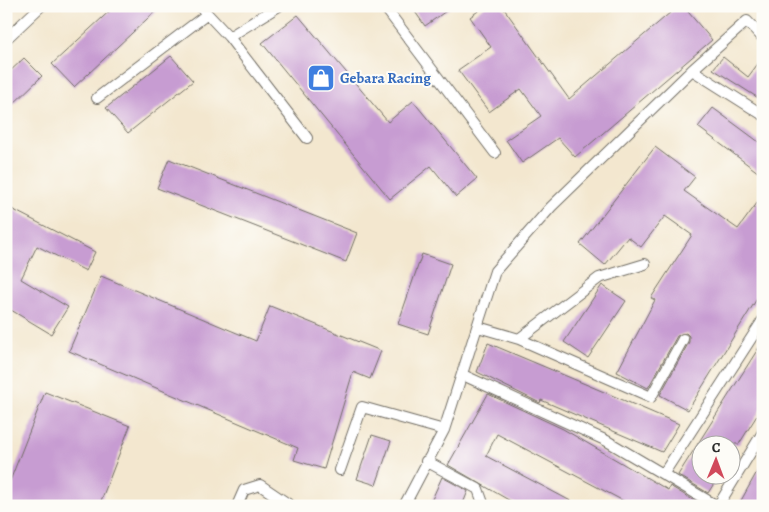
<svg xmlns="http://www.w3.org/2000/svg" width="769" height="512" viewBox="0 0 769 512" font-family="Alegreya,serif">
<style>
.building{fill:#c79cd2}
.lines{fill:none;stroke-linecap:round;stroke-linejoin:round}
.service-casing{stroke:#716d64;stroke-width:12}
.service{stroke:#fff;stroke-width:10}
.labels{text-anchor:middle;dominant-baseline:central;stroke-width:4;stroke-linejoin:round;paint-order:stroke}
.shop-label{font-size:15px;font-weight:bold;fill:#366cbe;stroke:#fdfcf7;text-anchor:start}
</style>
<rect width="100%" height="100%" fill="#fdfcf7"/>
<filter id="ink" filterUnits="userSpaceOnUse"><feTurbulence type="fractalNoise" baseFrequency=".02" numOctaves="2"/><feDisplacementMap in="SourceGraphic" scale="10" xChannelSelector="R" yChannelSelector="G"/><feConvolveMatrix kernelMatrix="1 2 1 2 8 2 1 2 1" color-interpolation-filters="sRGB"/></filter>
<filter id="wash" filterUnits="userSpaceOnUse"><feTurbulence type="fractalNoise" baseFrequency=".0096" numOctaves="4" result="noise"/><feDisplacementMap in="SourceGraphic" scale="20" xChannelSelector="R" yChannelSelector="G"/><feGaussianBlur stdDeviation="1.12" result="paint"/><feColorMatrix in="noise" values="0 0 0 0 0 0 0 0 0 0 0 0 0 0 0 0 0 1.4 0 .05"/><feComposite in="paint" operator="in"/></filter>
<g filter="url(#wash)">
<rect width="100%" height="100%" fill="#f3e7cf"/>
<g id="blocks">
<path class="building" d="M115,6H161L74,87L52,64Z
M411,6H453L425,26Z
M485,6H502L569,99L678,6H683L712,40L575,157L558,138L522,163L506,140L541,116L521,89L489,112L458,70L491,47L470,17Z
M298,15L388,122L413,101L477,179L456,197L431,166L390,199L262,43Z
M171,56L193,81L128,133L106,108Z
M723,57L748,77L763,57V101L713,69Z
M24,58L42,76L6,111V75Z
M713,108L763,145V176L698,127Z
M655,147L695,177L684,191L738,229L763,195V289L688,410L660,395L689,342V336L686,333L677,336L648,388L617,372L655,300L651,298L692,235L665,216L641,247L628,237L605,265L580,244Z
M169,159L357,233L346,262L157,188Z
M6,206L95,252L86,271L37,246L21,279L68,307L51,334L6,307Z
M422,254L451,264L428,334L398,324Z
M101,276L256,341L270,306L381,351L370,379L353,372L324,469L294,460L298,448L69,351Z
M602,285L626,301L588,358L564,342Z
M763,341V406L739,444H702V474H720L708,493L678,475Z
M488,343L642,408L679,424L662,452L541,400L540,403L477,372Z
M45,392L130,426L99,506H6V491Z
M488,394L563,429L668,490L670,486L701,505L633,506L497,434L486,456L580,506H519L448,465Z
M372,435L391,441L376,485L357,479Z
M763,461V506H738Z
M442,477L468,491L462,506H429Z"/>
</g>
</g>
<g filter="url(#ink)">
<use href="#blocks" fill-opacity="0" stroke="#716d64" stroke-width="1"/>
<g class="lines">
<g class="service-casing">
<path id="service" d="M200,6L229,37L279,6
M384,6L495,153
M229,37L307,138
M6,39L41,6
M692,70L763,115
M97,98L206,15
M478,327L519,339L599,278L645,264
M519,339L651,397L683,339
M463,375L607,441L717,506
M426,461L478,489L484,506
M340,470L362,407L444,430
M664,473L763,320
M237,506L244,490L260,485L291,506
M404,506L444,430L495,271L551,207L692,70L747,21L763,38
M718,506L763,432"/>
</g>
<use href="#service" class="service"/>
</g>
</g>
<defs>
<g id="shop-square" transform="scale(1.4375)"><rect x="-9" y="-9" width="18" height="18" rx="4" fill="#3f7fe0" stroke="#fdfcf7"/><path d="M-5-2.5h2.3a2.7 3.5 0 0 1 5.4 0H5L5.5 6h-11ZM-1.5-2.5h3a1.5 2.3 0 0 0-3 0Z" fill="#fff"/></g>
</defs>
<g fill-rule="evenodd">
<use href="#shop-square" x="321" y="78"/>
</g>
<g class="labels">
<g class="shop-label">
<text x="340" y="78">Gebara Racing</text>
</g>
</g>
<rect width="769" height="512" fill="none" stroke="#fdfcf7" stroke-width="25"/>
<g transform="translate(716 460) rotate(1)"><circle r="24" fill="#fdfcf7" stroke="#a9a8a5"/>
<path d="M0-4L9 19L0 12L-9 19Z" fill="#d1495b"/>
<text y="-8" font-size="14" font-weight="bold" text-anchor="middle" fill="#2b2b2b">С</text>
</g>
</svg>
